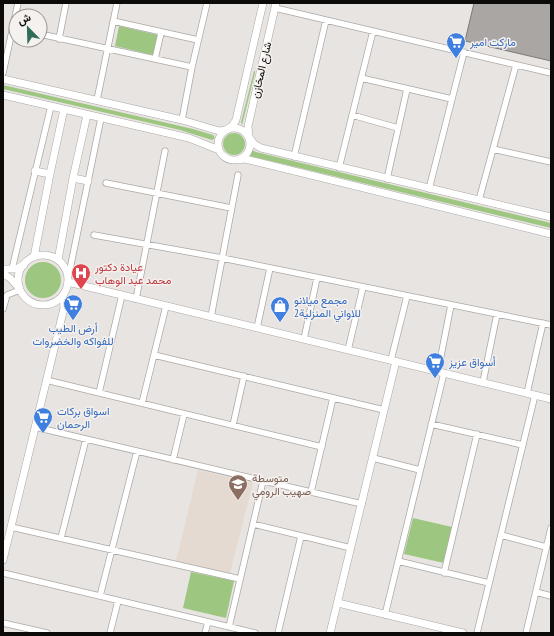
<svg xmlns="http://www.w3.org/2000/svg" width="554" height="636" viewBox="0 0 554 636" font-family="'PT Sans Narrow',Vazirmatn,sans-serif">
<style>
.built{fill:#e4dad1}
.green{fill:#9dc781}
.building{fill:#aaa6a4;stroke:#7d7977}
.lines{fill:none;stroke-linecap:round;stroke-linejoin:round}
.minor-casing{stroke:#aba8a5;stroke-width:7}
.tertiary-casing{stroke:#aba8a5;stroke-width:8}
.secondary-casing{stroke:#aba8a5;stroke-width:8}
.minor{stroke:#fff;stroke-width:5.5}
.tertiary{stroke:#fff;stroke-width:7}
.secondary{stroke:#fff;stroke-width:7}
.labels{text-anchor:middle;dominant-baseline:central;stroke-width:3;stroke-linejoin:round;paint-order:stroke}
.shop-label{font-size:11px;fill:#366cbe;stroke:#f5f1ee;text-anchor:start}
.street-label{font-size:11px;fill:#0c0b0a;stroke:#f5f1ee}
.health-label{font-size:11px;fill:#be3a42;stroke:#f5f1ee;text-anchor:start}
.education-label{font-size:11px;fill:#785e54;stroke:#f5f1ee;text-anchor:start}
</style>
<rect width="100%" height="100%" fill="#e8e4e1"/>
<path class="built" d="M198,470L253,483L230,574L176,561Z"/>
<path class="green" d="M119,26L158,35L153,55L115,46Z
M254,71H255V73L242,125L241,122Z
M3,85L193,129L213,135L215,138L212,140L180,130L3,89Z
M223 144a11 11 0 1 1 22 0a11 11 0 1 1-22 0Z
M252,150L256,152L551,223V228L250,156H249Z
M25 280a18 18 0 1 1 36 0a18 18 0 1 1-36 0Z
M413,518L452,527L444,563L404,554Z
M191,572L234,581L226,618L183,608Z"/>
<path class="building" d="M474,3H551V61L465,41Z"/>
<g class="lines">
<g class="minor-casing">
<path id="minor" d="M275,8L551,73
M113,21L198,40
M40,34L192,67
M59,39L66,3
M155,59L161,33
M3,73L18,3
M361,78L452,99
M97,100L117,3
M352,115L398,128
M182,120L192,67L207,3
M493,149L551,162
M294,157L326,20
M339,168L373,31
M387,179L407,89
M106,183L231,208
M429,189L464,52
M479,200L516,65
M94,235L222,258L551,325
M12,269L51,106
M68,279L101,118
M136,299L165,151
M3,309L7,295L20,290
M211,317L238,175
M257,328L270,268
M304,339L317,278
M348,350L363,287
M154,355L384,410
M391,360L407,296
M438,371L451,305
M46,380L322,447
M483,382L497,314
M99,393L122,295
M527,393L543,323
M142,403L166,306
M431,424L523,445
M233,425L244,376
M35,427L362,504
M373,458L420,470
M173,460L184,414
M311,492L333,398
M253,524L351,548
M11,527L240,579
M501,535L546,547
M61,538L86,439
M398,561L489,583
M3,573L255,633
M444,573L477,434
M536,592L551,596
M100,596L137,451
M385,615L444,373
M3,623L47,633
M229,627L263,481
M110,633L118,601
M205,633L208,622
M278,633L301,536
M477,633L535,395
M526,633L551,528"/>
</g>
<g class="tertiary-casing">
<path id="tertiary" d="M226,130L232,126L236,120L263,3
M249,137L248,126L276,3
M3,269H16L24,265
M3,274L10,278L19,288
M68,282L551,399
M338,603L463,633
M330,633L396,361"/>
</g>
<g class="secondary-casing">
<path id="secondary" d="M3,79L182,120L219,131L226,130
M3,95L189,138L219,150
M218 144a16 16 0 1 1 32 0a16 16 0 1 1-32 0Z
M249,137L254,144L261,148L551,217
M238,160L245,159L551,234
M35,171L50,174
M73,178L88,181
M18 280a25 25 0 1 1 50 0a25 25 0 1 1-50 0Z
M34,257L50,174L64,109
M58,260L73,178L87,115
M3,560L64,308L63,296"/>
</g>
<use href="#minor" class="minor"/>
<use href="#tertiary" class="tertiary"/>
<use href="#secondary" class="secondary"/>
</g>
<defs>
<g id="supermarket-pin" transform="scale(1)"><path d="M0 17L-7.5 6A9.5 9.5 0 1 1 7.5 6Z" fill="#3f7fe0" stroke="#f5f1ee"/><path d="M-6-5.5h2.5l.6 2H6L4.5 2H-2.5L-4.4-4H-6ZM-1.5 3.2a1.3 1.3 0 1 0 .1 0ZM3 3.2a1.3 1.3 0 1 0 .1 0Z" fill="#fff"/></g>
<g id="hospital-pin" transform="scale(1)"><path d="M0 17L-7.5 6A9.5 9.5 0 1 1 7.5 6Z" fill="#e0444e" stroke="#f5f1ee"/><path d="M-5-5h3v3.5h4V-5h3V5h-3V1.5h-4V5h-3Z" fill="#fff"/></g>
<g id="shop-pin" transform="scale(1)"><path d="M0 17L-7.5 6A9.5 9.5 0 1 1 7.5 6Z" fill="#3f7fe0" stroke="#f5f1ee"/><path d="M-5-2.5h2.3a2.7 3.5 0 0 1 5.4 0H5L5.5 6h-11ZM-1.5-2.5h3a1.5 2.3 0 0 0-3 0Z" fill="#fff"/></g>
<g id="school-pin" transform="scale(1)"><path d="M0 17L-7.5 6A9.5 9.5 0 1 1 7.5 6Z" fill="#8d6e63" stroke="#f5f1ee"/><path d="M0-5L7-2L0 1L-7-2ZM-4 1L0 2.5L4 1V4Q0 6-4 4Z" fill="#fff"/></g>
</defs>
<g fill-rule="evenodd">
<use href="#supermarket-pin" x="456" y="42"/>
<use href="#hospital-pin" x="81" y="273"/>
<use href="#supermarket-pin" x="73" y="304"/>
<use href="#shop-pin" x="280" y="306"/>
<use href="#supermarket-pin" x="435" y="362"/>
<use href="#supermarket-pin" x="43" y="417"/>
<use href="#school-pin" x="238" y="484"/>
</g>
<g class="labels">
<g class="shop-label">
<text x="470" y="42">ماركت امير</text>
<text x="294" y="300">مجمع ميلانو<tspan x="294" dy="13">للاواني المنزلية2</tspan></text>
<text x="73" y="328" text-anchor="middle">أرض الطيب<tspan x="73" dy="13">للفواكه والخضروات</tspan></text>
<text x="449" y="362">أسواق عزيز</text>
<text x="57" y="411">اسواق بركات<tspan x="57" dy="13">الرحمان</tspan></text>
</g>
<g class="street-label">
<text transform="translate(261 70) rotate(-77)">شارع المخازن</text>
</g>
<g class="health-label">
<text x="95" y="267">عيادة دكتور<tspan x="95" dy="13">محمد عبد الوهاب</tspan></text>
</g>
<g class="education-label">
<text x="252" y="478">متوسطة<tspan x="252" dy="13">صهيب الرومي</tspan></text>
</g>
</g>
<rect width="554" height="636" fill="none" stroke="#0c0b0a" stroke-width="8"/>
<g transform="translate(28 28) rotate(337)"><circle r="19" fill="#f5f1ee" stroke="#989593"/>
<path d="M0-3L7 15L0 10L-7 15Z" fill="#2f6d59"/>
<text y="-6" font-size="11" font-weight="bold" text-anchor="middle" fill="#0c0b0a">ش</text>
</g>
</svg>
